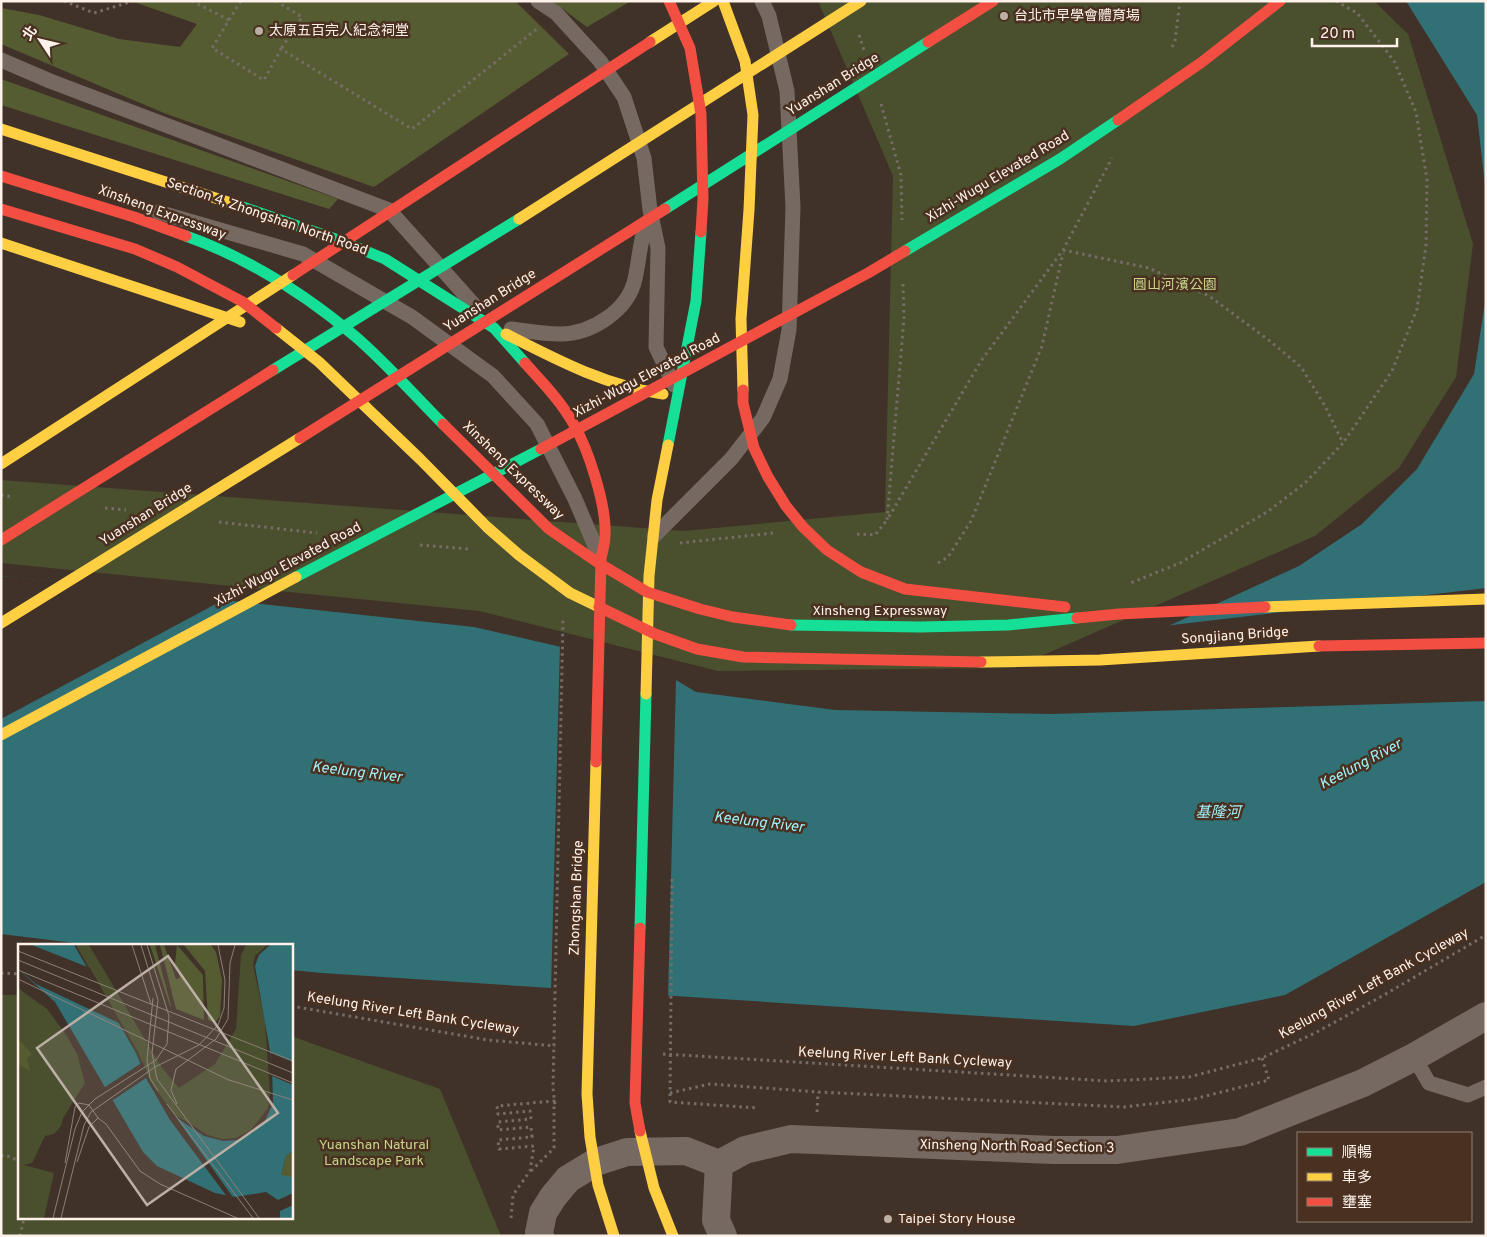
<svg xmlns="http://www.w3.org/2000/svg" width="1487" height="1237" viewBox="0 0 1487 1237" font-family="Overpass,'Noto Sans TC',sans-serif">
<style>
.green{fill:#4a4f2e}
.forest{fill:#565c32}
.water{fill:#317176}
.pier{fill:#403229}
.lines{fill:none;stroke-linecap:round;stroke-linejoin:round}
.path{stroke:#766d67;stroke-width:3;stroke-dasharray:2.5 4;stroke-linecap:butt}
.lane{stroke:#756962;stroke-width:15}
.street{stroke:#756962;stroke-width:28}
.fast{stroke:#16e098;stroke-width:11}
.slow{stroke:#ffcf43;stroke-width:11}
.jam{stroke:#f24e42;stroke-width:11}
.poi-dot{fill:#bcafa6;stroke:#493020;stroke-width:2}
.labels{text-anchor:middle;dominant-baseline:central;stroke-width:5;stroke-linejoin:round;paint-order:stroke}
.poi-label{font-size:14px;fill:#fff2ea;stroke:#493020;text-anchor:start}
.street-label{font-size:14px;fill:#fff2ea;stroke:#493020}
.park-label{font-size:14px;fill:#c5d689;stroke:#493020}
.water-label{font-size:15px;font-style:italic;fill:#a0f2fb;stroke:#493020}
.inset-road{fill:none;stroke:#8c7f76;stroke-width:1}
.view{fill:#bcafa6;fill-opacity:0.15;stroke:#bcafa6;stroke-width:2.5}
.inset-edge{fill:none;stroke:#fff2ea;stroke-width:2.5}
</style>
<rect width="100%" height="100%" fill="#403229"/>
<path class="green" d="M818,1H1374L1408,34L1473,244L1456,377L1399,468L1315,536L1014,668L718,671L479,611L1,563V480L683,531L885,512L893,176Z
M1,995H19V1218H291V1036L440,1089L501,1236H1Z"/>
<path class="forest" d="M131,1H515L569,54L374,187L164,113L1,44V8L39,15L119,39L180,47L197,24Z
M552,1H631L587,27Z
M1,79L338,199L329,209L1,105Z"/>
<path class="water" d="M1406,1H1486V194L1477,115Z
M1486,296V882L1285,995L1134,1026L322,973L291,970V946H99L1,934V576L474,627L713,682L1018,680L1164,628L1299,566L1362,524L1417,469L1474,374Z"/>
<path class="pier" d="M1,576L225,599L1,719Z
M1486,588V701L1050,714L835,710L696,692L676,680L668,998L551,991L560,644L713,679L1017,677L1164,626Z"/>
<g class="lines">
<path class="path" d="M64,1L94,13L133,1
M192,1L229,20L212,48L264,80L281,49L412,129L538,28
M276,1L302,17L281,49
M1336,1L1357,13L1394,61L1416,112L1427,180L1426,245L1417,309L1392,371L1343,443
M229,20L241,1
M859,35L864,50
M1172,47L1175,41L1180,1
M881,104L901,175L902,220
M1063,250L1149,268L1209,296L1270,341L1301,367L1325,406L1343,443L1305,483L1267,512L1180,563L1128,584
M903,284L904,318L887,520L981,361L1063,250L1112,158
M1,495L14,497
M105,508L126,510
M219,522L317,533
M857,534L875,535L887,520
M680,543L773,533
M420,545L469,549
M938,563L948,557L971,521L1042,346L1063,253
M672,879L670,1102L758,1108
M1,973L19,974
M291,1006L488,1040L555,1046
M663,1054L1108,1081L1189,1077L1262,1058L1315,1033L1384,995L1486,935
M670,1093L710,1084L818,1092L1124,1107L1194,1099L1269,1080L1262,1058
M817,1112L818,1092
M1,1156L5,1155L19,1161
M531,1171L554,1148V1105
M511,1218L513,1195L530,1171L534,1146L499,1149L498,1140L532,1137L531,1127L498,1130V1122L531,1119L530,1111L498,1114L497,1106L554,1101L555,1105L553,1088L563,620
M20,1236L24,1218"/>
<path class="lane" d="M538,1L556,13L600,61L624,97L644,158L650,210L658,248L656,347L674,385
M1,60L50,81L389,210L475,306
M158,212L303,254L412,317L493,376L537,424L575,499L598,553
M511,329C527,331 544,334 560,334C591,334 628,311 635,279C639,260 640,243 646,223
M654,536L731,459L763,418L780,379L789,330L793,207L787,91L769,16L762,1
M1414,1057L1429,1083L1468,1095L1486,1087"/>
<path class="street" d="M719,1164L745,1150L791,1139L1054,1150H1117L1240,1132L1363,1083L1414,1057L1486,1016
M719,1164L716,1220L723,1236
M540,1236L539,1233L543,1213L553,1197L568,1179L596,1162L627,1152L686,1151L719,1164"/>
<path class="fast" d="M234,204L344,242L385,259L494,328L525,363
M665,209L928,42
M186,236C248,258 306,295 356,337C387,364 414,395 443,424
M905,251L1060,159L1118,120
M273,370L519,219
M668,445L696,301L701,232
M296,577L541,449
M791,625L920,627L1008,625L1077,618
M640,928L646,694"/>
<path class="slow" d="M723,1L745,61L753,115L749,210L741,319L743,390
M650,42L714,1
M1,129L234,204
M519,219L861,1
M1,243L240,322
M276,328L319,362L420,459L487,527L519,555L570,593L599,607
M506,334C557,360 606,386 663,394
M1,464L293,275
M1265,607L1486,599
M1,623L300,438
M981,662L1100,660L1319,646
M646,694L649,576L657,500L668,445
M1,735L296,577
M596,762L587,1094L590,1137L598,1185L614,1236
M640,1131L654,1188L673,1236"/>
<path class="jam" d="M669,1L690,48L701,114L703,199L701,232
M928,42L993,1
M1118,120L1202,62L1280,1
M1,176L134,217L186,236
M1,209L135,249L177,267L243,302L276,328
M293,275L650,42
M525,363C542,382 560,400 573,423C588,448 607,506 605,536C605,544 602,552 601,559L596,762
M743,390V403L754,448L768,477L786,506L803,527L827,550L861,572L905,589L1065,607
M443,424L549,529L597,562L647,592L700,609L733,617L791,625
M300,438L665,209
M541,449L868,273L905,251
M1,540L273,370
M599,607L655,634L697,649L743,657L981,662
M1077,618L1119,614L1265,607
M1319,646L1486,643
M640,928L635,1103L640,1131"/>
</g>
<g class="poi-dot">
<circle cx="1004" cy="16" r="5"/>
<circle cx="259" cy="31" r="5"/>
<circle cx="888" cy="1219" r="5"/>
</g>
<g class="labels">
<g class="poi-label">
<text x="1014" y="16">台北市早學會體育場</text>
<text x="269" y="31">太原五百完人紀念祠堂</text>
<text x="898" y="1219">Taipei Story House</text>
</g>
<g class="street-label">
<text transform="translate(833 85) rotate(-32)">Yuanshan Bridge</text>
<text transform="translate(998 177) rotate(-31)">Xizhi-Wugu Elevated Road</text>
<text transform="translate(162 213) rotate(20)">Xinsheng Expressway</text>
<text transform="translate(267 217) rotate(19)">Section 4, Zhongshan North Road</text>
<text transform="translate(490 301) rotate(-32)">Yuanshan Bridge</text>
<text transform="translate(647 376) rotate(-28)">Xizhi-Wugu Elevated Road</text>
<text transform="translate(513 471) rotate(44)">Xinsheng Expressway</text>
<text transform="translate(146 515) rotate(-32)">Yuanshan Bridge</text>
<text transform="translate(288 565) rotate(-28)">Xizhi-Wugu Elevated Road</text>
<text x="880" y="611">Xinsheng Expressway</text>
<text transform="translate(1235 636) rotate(-4)">Songjiang Bridge</text>
<text transform="translate(577 898) rotate(-88)">Zhongshan Bridge</text>
<text transform="translate(1374 984) rotate(-29)">Keelung River Left Bank Cycleway</text>
<text transform="translate(413 1014) rotate(9)">Keelung River Left Bank Cycleway</text>
<text transform="translate(905 1058) rotate(3)">Keelung River Left Bank Cycleway</text>
<text transform="translate(1017 1147) rotate(1)">Xinsheng North Road Section 3</text>
</g>
<g class="park-label">
<text x="1175" y="285">圓山河濱公園</text>
<text x="374" y="1145">Yuanshan Natural<tspan x="374" dy="16">Landscape Park</tspan></text>
</g>
<g class="water-label">
<text transform="translate(1361 765) rotate(-28)">Keelung River</text>
<text transform="translate(357 773) rotate(7)">Keelung River</text>
<text x="1218" y="813">基隆河</text>
<text transform="translate(759 823) rotate(7)">Keelung River</text>
</g>
</g>
<g transform="translate(18 944)">
<rect width="275" height="275" fill="#403229"/>
<path d="M58,1H71L144,124L161,144L197,120L218,85L223,11L228,1H249L237,12L235,21L247,77L252,151L250,164L233,186L218,194L204,195L190,191L154,169L132,138L120,108ZM0,44L29,65L49,92L59,110L67,139L45,174L43,182L36,190L27,192L14,219L6,221L36,229L26,274H0Z" fill="#4a4f2e"/>
<path d="M132,1H137L153,62H152ZM142,1H146L158,35L162,34L157,20L159,1L185,31L186,76L158,65ZM166,1H193L198,8L204,36L202,72L197,79L190,76L187,27ZM0,95L14,110L9,114L12,127L0,120ZM275,207V233L266,234L263,231L268,212Z" fill="#565c32"/>
<path d="M0,1H56L118,109L130,138L153,170L186,192L205,197L219,196L234,189L247,177L255,159L254,118L237,22L241,11L252,1H275V207L268,212L263,231L275,233V249L260,256L248,248L217,253L197,249L139,222L125,208L37,58L0,25ZM275,261V274H262V267Z" fill="#317176"/>
<path d="M0,1H14L72,24L103,80L18,40L0,25ZM253,109L275,118V141L254,132ZM125,118L132,137L217,256L210,254L152,176L128,134L92,158L84,145Z" fill="#403229"/>
<path class="inset-road" d="M114,1L133,60M123,1L140,56L134,109L139,135L241,274M0,7L275,117M0,16L275,129M0,26L275,139M0,35L211,136L275,156M135,54L129,116L132,134L140,147M149,160L235,274M159,160L153,146L158,125L198,95L210,75L212,19L217,1M80,174L88,180L122,227L142,240L219,274M59,218L71,183L80,174M47,219L57,163L61,159L71,161L80,174M35,274L57,185L64,168L77,155L138,116L149,100L151,72L129,1M43,274L66,181L73,168L137,123L181,101L200,81L206,64L207,36L200,1"/>
<path class="view" d="M150,12L260,169L129,261L19,104Z"/>
<rect width="275" height="275" class="inset-edge"/>
</g>
<rect width="1487" height="1237" fill="none" stroke="#fff2ea" stroke-width="5"/>
<rect x="1297" y="1132" width="175" height="90" fill="#493020" stroke="#927e71"/>
<rect x="1307" y="1148" width="25" height="8" fill="#16e098" stroke="#927e71"/>
<text x="1342" y="1157" font-size="15" fill="#fff2ea">順暢</text>
<rect x="1307" y="1173" width="25" height="8" fill="#ffcf43" stroke="#927e71"/>
<text x="1342" y="1182" font-size="15" fill="#fff2ea">車多</text>
<rect x="1307" y="1198" width="25" height="8" fill="#f24e42" stroke="#927e71"/>
<text x="1342" y="1207" font-size="15" fill="#fff2ea">壅塞</text>
<g transform="translate(40 40) rotate(305)" stroke="#493020" stroke-width="4" paint-order="stroke">
<path d="M0-4L9 19L0 12L-9 19Z" fill="#fff2ea"/>
<text y="-8" font-size="14" font-weight="bold" text-anchor="middle" fill="#fff2ea">北</text>
</g>
<path d="M1312 38v8h85v-8" fill="none" stroke="#fff2ea" stroke-width="2.5"/>
<text x="1320" y="38" font-size="15" fill="#fff2ea" stroke="#493020" stroke-width="4" paint-order="stroke">20 m</text>
</svg>
